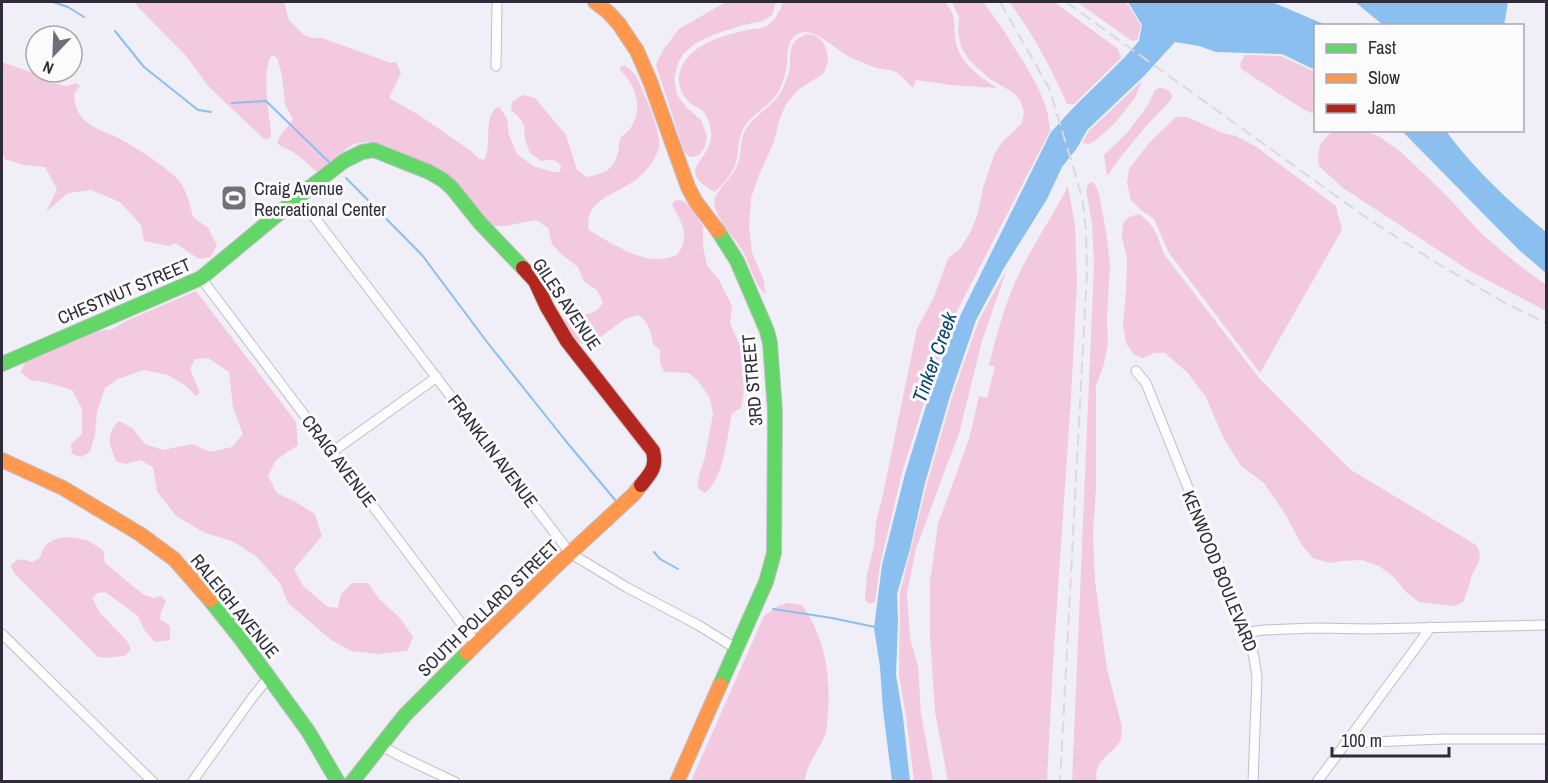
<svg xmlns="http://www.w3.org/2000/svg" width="1548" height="783" viewBox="0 0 1548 783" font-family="'Archivo Narrow',sans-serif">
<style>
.green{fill:#f3c9df}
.water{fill:#8abff0}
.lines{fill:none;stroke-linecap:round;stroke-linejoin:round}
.stream{stroke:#8abff0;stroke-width:2}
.street-casing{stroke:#c1bec8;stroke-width:11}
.fast-casing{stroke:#c1bec8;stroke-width:16}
.slow-casing{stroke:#c1bec8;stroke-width:16}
.jam-casing{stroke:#c1bec8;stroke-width:16}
.street{stroke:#fdfcfe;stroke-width:9}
.fast{stroke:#63d668;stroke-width:14}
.slow{stroke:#ff974d;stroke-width:14}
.jam{stroke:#b3261e;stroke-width:14}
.rail{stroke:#dad9dc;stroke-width:2;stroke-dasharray:12 6;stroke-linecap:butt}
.labels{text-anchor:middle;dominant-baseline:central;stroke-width:6;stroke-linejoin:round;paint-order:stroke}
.poi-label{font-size:18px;fill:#2f2b38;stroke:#fbfbfb;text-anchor:start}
.street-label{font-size:18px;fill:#2f2b38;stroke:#fbfbfb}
.water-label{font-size:20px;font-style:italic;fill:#08446f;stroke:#fbfbfb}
</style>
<rect width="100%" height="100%" fill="#f0eef6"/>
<path class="green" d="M135,2H284L289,20L304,35L312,38H322L391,63L396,62L401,73L389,98L419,115L471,151L478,158L484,160C491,148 486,132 490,118C490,117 494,110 494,109L499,107L507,118L509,135L517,154L535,167L554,172H560L561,166C555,158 550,160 541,161L530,153L525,140L524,125L518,116L511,110L512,102L523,95L535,98L566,135L577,170L587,177C604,173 613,171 618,153C619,149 619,143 620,139C622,135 627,133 630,129C644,109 636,85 620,70V67L624,65C640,75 640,87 648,103C652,113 661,137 659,147C655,162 644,175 631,183C613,195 583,202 589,230C605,240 639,261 658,259C665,259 671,257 677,255C691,237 682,222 672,205L674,201L678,200L685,202L694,212L703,226V247L707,265L719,280L732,306L730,323L743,352L751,363L753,374L745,384L741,408L732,413C727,437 724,478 705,493L698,488L699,475L705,457L713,414L710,398L698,381L689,373L664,372L660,363V350L653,344C652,334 648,320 638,315L625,319L592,343L582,344L572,339L563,321C572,312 587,318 597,310C599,309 603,303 603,302L597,290L584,282L578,267L561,254L552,244L548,228L536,220L506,226H490L421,162L389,147L367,142L353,144L340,154L322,171H316C308,164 300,156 291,151C286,148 281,147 277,143C280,134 287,128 293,119L285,105L282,75L277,58L272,55C261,69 269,114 271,132L270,138L264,139L208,86L187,57L139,8Z
M726,2H776L772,15L763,21L743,25L715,34L696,43L684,53L678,63L674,79L677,95L687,108L701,120L707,136L705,147L699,155L693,157L688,156L684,151L656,65L663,50L679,29Z
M782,2H945C949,7 953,13 954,19C955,27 954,35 956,43C960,63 981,78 997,88L951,85L916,80L913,88C908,83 902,76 896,72C889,69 880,69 874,67C866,64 859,61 852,58C839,52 818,31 805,32C788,33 787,51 787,64C786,71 784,80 781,86C775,103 757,110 747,123C737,136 740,144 737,158C735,171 724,183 715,192C674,170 709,162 711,137C712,129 708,117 703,111C700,108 695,107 691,104C683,98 678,87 679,76C684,46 721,36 747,30C752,29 760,29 765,27C773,23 782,10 782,2Z
M952,2H983C998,21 1010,40 1023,61C1036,83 1049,104 1050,131L956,313L932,377L902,473L880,565L875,602L869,604L865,600L867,574L874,546L876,522L882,499L917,329L934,297L948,258L960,249L971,231L978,213L983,188L994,155L1002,142L1013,132L1022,123L1024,112L1020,100L1014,93L990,79L969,60L961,47L958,31L959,17Z
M1009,2H1054L1118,49L1121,58L1074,104H1067C1051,68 1033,33 1009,2Z
M1077,2H1124L1129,6L1141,26L1137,40L1132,41Z
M807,34L815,35L823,42L827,52L828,60L826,68L823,74L799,89L786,104L779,121L774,142L759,175L751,198L749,226L752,253L764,281L765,294C754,283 751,267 744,253C736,239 715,219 714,202C714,193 732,177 736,168C744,153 737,139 749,125C759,112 776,104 783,88C786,82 789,73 790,67C791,50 788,41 807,34Z
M1245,55L1281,56L1315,72V114L1306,111L1241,69L1240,64Z
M2,62L36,74L53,83L66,86L76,83L80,86L74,94C75,127 101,128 124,141C138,149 171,170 180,182C187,193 190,204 193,217L208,228L217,245L211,257L199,259L175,243L169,246L144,241L141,225L120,202L91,190L68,193L46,212L57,189L45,167L24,165L5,159L2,151Z
M1142,81L1135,98L1115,123L1095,141L1089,144L1082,143L1089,131Z
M1159,88C1165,88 1169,89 1172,95L1171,100L1148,124L1119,159L1107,176L1104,155L1127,133L1148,105L1155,90Z
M1176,117H1187L1223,133L1236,136L1255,146L1336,206L1342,230L1260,373L1169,253L1154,219L1141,210L1131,200L1127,183L1129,169L1149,143Z
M1335,130L1366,131L1380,137L1402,153L1444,193L1482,234L1515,262L1546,285V311L1470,271L1343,188L1319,166C1317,148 1319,141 1335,130Z
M1092,182L1096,186L1099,194L1106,231L1110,263L1107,319L1108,343L1104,364L1096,386V488L1093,534L1095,581L1107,669L1122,727L1121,740L1115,748L1107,755L1099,764L1096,773L1097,781L1072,782L1094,264L1092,223L1086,191L1088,184Z
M1068,186L1075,225L1077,283L1071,398L1053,663L1047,781H948L935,712L930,636V582L938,524L969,439L979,396L987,398L995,367L989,365C996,337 1004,307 1016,280C1031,247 1052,218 1068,186Z
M1139,214C1156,226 1157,236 1164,254L1259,378L1351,470L1476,545C1485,560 1476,564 1471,578C1469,586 1467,594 1463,602L1454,606L1419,602L1406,592L1394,577L1379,566L1362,560L1342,561L1329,563L1313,558L1301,544L1287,517L1264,483L1241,466L1223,437L1206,397L1187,372L1165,353H1154L1143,358L1134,355L1126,343L1123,324L1126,292L1127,258L1122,238L1123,223L1129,217Z
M1007,269L982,341L959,434L945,470L916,549L907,593L910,638L918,666L921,713L933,781H914L906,716L899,675L900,593L927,484L952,397L979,320Z
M196,291L296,422L298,445L276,460L268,476L277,493L294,501L315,514L322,536L294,569L303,586L328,607L338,608L341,594L352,583H368L379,599L400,618L413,637L407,651L378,654L351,651L330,639L288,603L280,583L256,556L232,541L205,533L176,516L157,491L153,467L140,460L126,464L117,462C109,446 105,434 119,421L132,428L145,444L163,450L192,444L210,452L232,447L243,434L233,408L229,372L208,358L195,359L190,369L200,393L196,396L186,386L168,375L144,370L118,379L105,388L97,412L95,435L90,452L81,457L72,454L71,444L82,434V409L72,390L45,382L30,380L21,372L25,362L99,331L113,329L126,321Z
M68,537L87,540L103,550L105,563L144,595L154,598L161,596L166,601L161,613L160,619L170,626V640L155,642L145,631L137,615L105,592L97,593L92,598L100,613L127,641L131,649L125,656C116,656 107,659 98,657L15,574L11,566C17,557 23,559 32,562L40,558C45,541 52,539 68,537Z
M788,603L802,605C824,636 831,674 828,712C827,719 828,728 825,735C819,751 806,764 805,781H691L764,616L778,606Z"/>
<path class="water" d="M1128,2H1272L1326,25L1316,26L1315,70L1282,54L1216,52L1199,46L1175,42L1144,76L1087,130L1077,148L1062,167L1047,199L1004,268L976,320L950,396L925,483L910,549L897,594L898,620L896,675L903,717L910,781H892L883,710L880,667L874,628L882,565L905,474L935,377L961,314L1051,132L1075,106L1124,58L1139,41L1142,25Z
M1355,2H1508L1504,26L1383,25Z
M1402,131H1446C1474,169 1509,202 1546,232V273L1518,249Z"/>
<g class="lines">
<path class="stream" d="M53,2L68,7L84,17
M115,31L144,67L198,110L211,112
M232,103L266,101L331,164
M346,178L422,255L487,342L565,440L616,501
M654,552L660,559L678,569
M773,609L832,618L875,627"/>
<g class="street-casing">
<path id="street" d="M496,66L497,2
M299,197L570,553L626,587L698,625L737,649
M201,278L476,643
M1136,371L1146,383L1250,642L1254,658L1257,677L1253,782
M332,452L437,377
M1245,633L1263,630L1315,628L1369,629L1546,625
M2,634L153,782
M1345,743L1444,739H1546
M380,745L402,757L455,782
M192,782L252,698L269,677
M1317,782L1431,627"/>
</g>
<g class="fast-casing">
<path id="fast" d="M718,231L737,261L767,331L770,343L775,411L774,553L766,582L720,685
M2,364L201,278L313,185L344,161L362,152L374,150L429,172L443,180L452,188L480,223L523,268
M210,600L241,639L308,731L338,782
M352,782L405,715L467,653"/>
</g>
<g class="slow-casing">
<path id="slow" d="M595,2L608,12L619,24L637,51L650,81L688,187L696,202L718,231
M2,460L63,488L140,534L174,559L210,600
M467,653L554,568L634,494L641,485
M677,782L720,685"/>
</g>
<g class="jam-casing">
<path id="jam" d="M523,268L535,281L547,307L567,341L653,451C657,467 651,473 641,485"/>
</g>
<use href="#street" class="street"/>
<use href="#fast" class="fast"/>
<use href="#slow" class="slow"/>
<use href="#jam" class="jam"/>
<path class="rail" d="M1000,2L1049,88L1076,176L1083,203L1086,231L1087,271L1060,782
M1066,2L1364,216L1435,262L1505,303L1546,323"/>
</g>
<defs>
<g id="stadium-square" transform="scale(1.35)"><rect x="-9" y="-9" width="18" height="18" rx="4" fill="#736f7a" stroke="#fbfbfb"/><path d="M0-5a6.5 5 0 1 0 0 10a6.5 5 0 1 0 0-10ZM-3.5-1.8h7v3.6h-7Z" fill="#fff"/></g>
</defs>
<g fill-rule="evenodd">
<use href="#stadium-square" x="234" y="198"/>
</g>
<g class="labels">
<g class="poi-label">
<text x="254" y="188">Craig Avenue<tspan x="254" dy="21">Recreational Center</tspan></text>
</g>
<g class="street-label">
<text transform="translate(124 291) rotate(-23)">CHESTNUT STREET</text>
<text transform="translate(567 304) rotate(56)">GILES AVENUE</text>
<text transform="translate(752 380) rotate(-95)">3RD STREET</text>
<text transform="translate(493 451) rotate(53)">FRANKLIN AVENUE</text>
<text transform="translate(339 461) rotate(53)">CRAIG AVENUE</text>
<text transform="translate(1220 571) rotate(68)">KENWOOD BOULEVARD</text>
<text transform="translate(235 606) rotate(51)">RALEIGH AVENUE</text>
<text transform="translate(488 608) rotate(-44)">SOUTH POLLARD STREET</text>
</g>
<g class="water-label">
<text transform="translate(934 357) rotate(-70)">Tinker Creek</text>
</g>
</g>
<rect width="1548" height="783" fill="none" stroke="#2f2b38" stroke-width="6"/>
<rect x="1314" y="24" width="210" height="108" fill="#fbfbfb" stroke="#a9a8ad" stroke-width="1.5"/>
<rect x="1326" y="44" width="30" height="9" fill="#63d668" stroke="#a9a8ad" stroke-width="1.5"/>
<text x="1368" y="54" font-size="18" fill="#2f2b38">Fast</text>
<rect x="1326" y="74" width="30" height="9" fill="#ff974d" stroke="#a9a8ad" stroke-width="1.5"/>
<text x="1368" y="84" font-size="18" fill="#2f2b38">Slow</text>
<rect x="1326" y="104" width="30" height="9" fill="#b3261e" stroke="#a9a8ad" stroke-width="1.5"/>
<text x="1368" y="114" font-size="18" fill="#2f2b38">Jam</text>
<g transform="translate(54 54) rotate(203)"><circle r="28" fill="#fbfbfb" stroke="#a9a8ad" stroke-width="1.5"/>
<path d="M0-4.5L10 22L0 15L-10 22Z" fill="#736f7a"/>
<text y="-9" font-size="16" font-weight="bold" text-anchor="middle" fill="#2f2b38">N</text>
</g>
<path d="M1332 747v9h117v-9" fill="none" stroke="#2f2b38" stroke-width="3"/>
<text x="1341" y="747" font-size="18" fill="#2f2b38" stroke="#fbfbfb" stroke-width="4.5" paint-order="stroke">100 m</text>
</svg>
